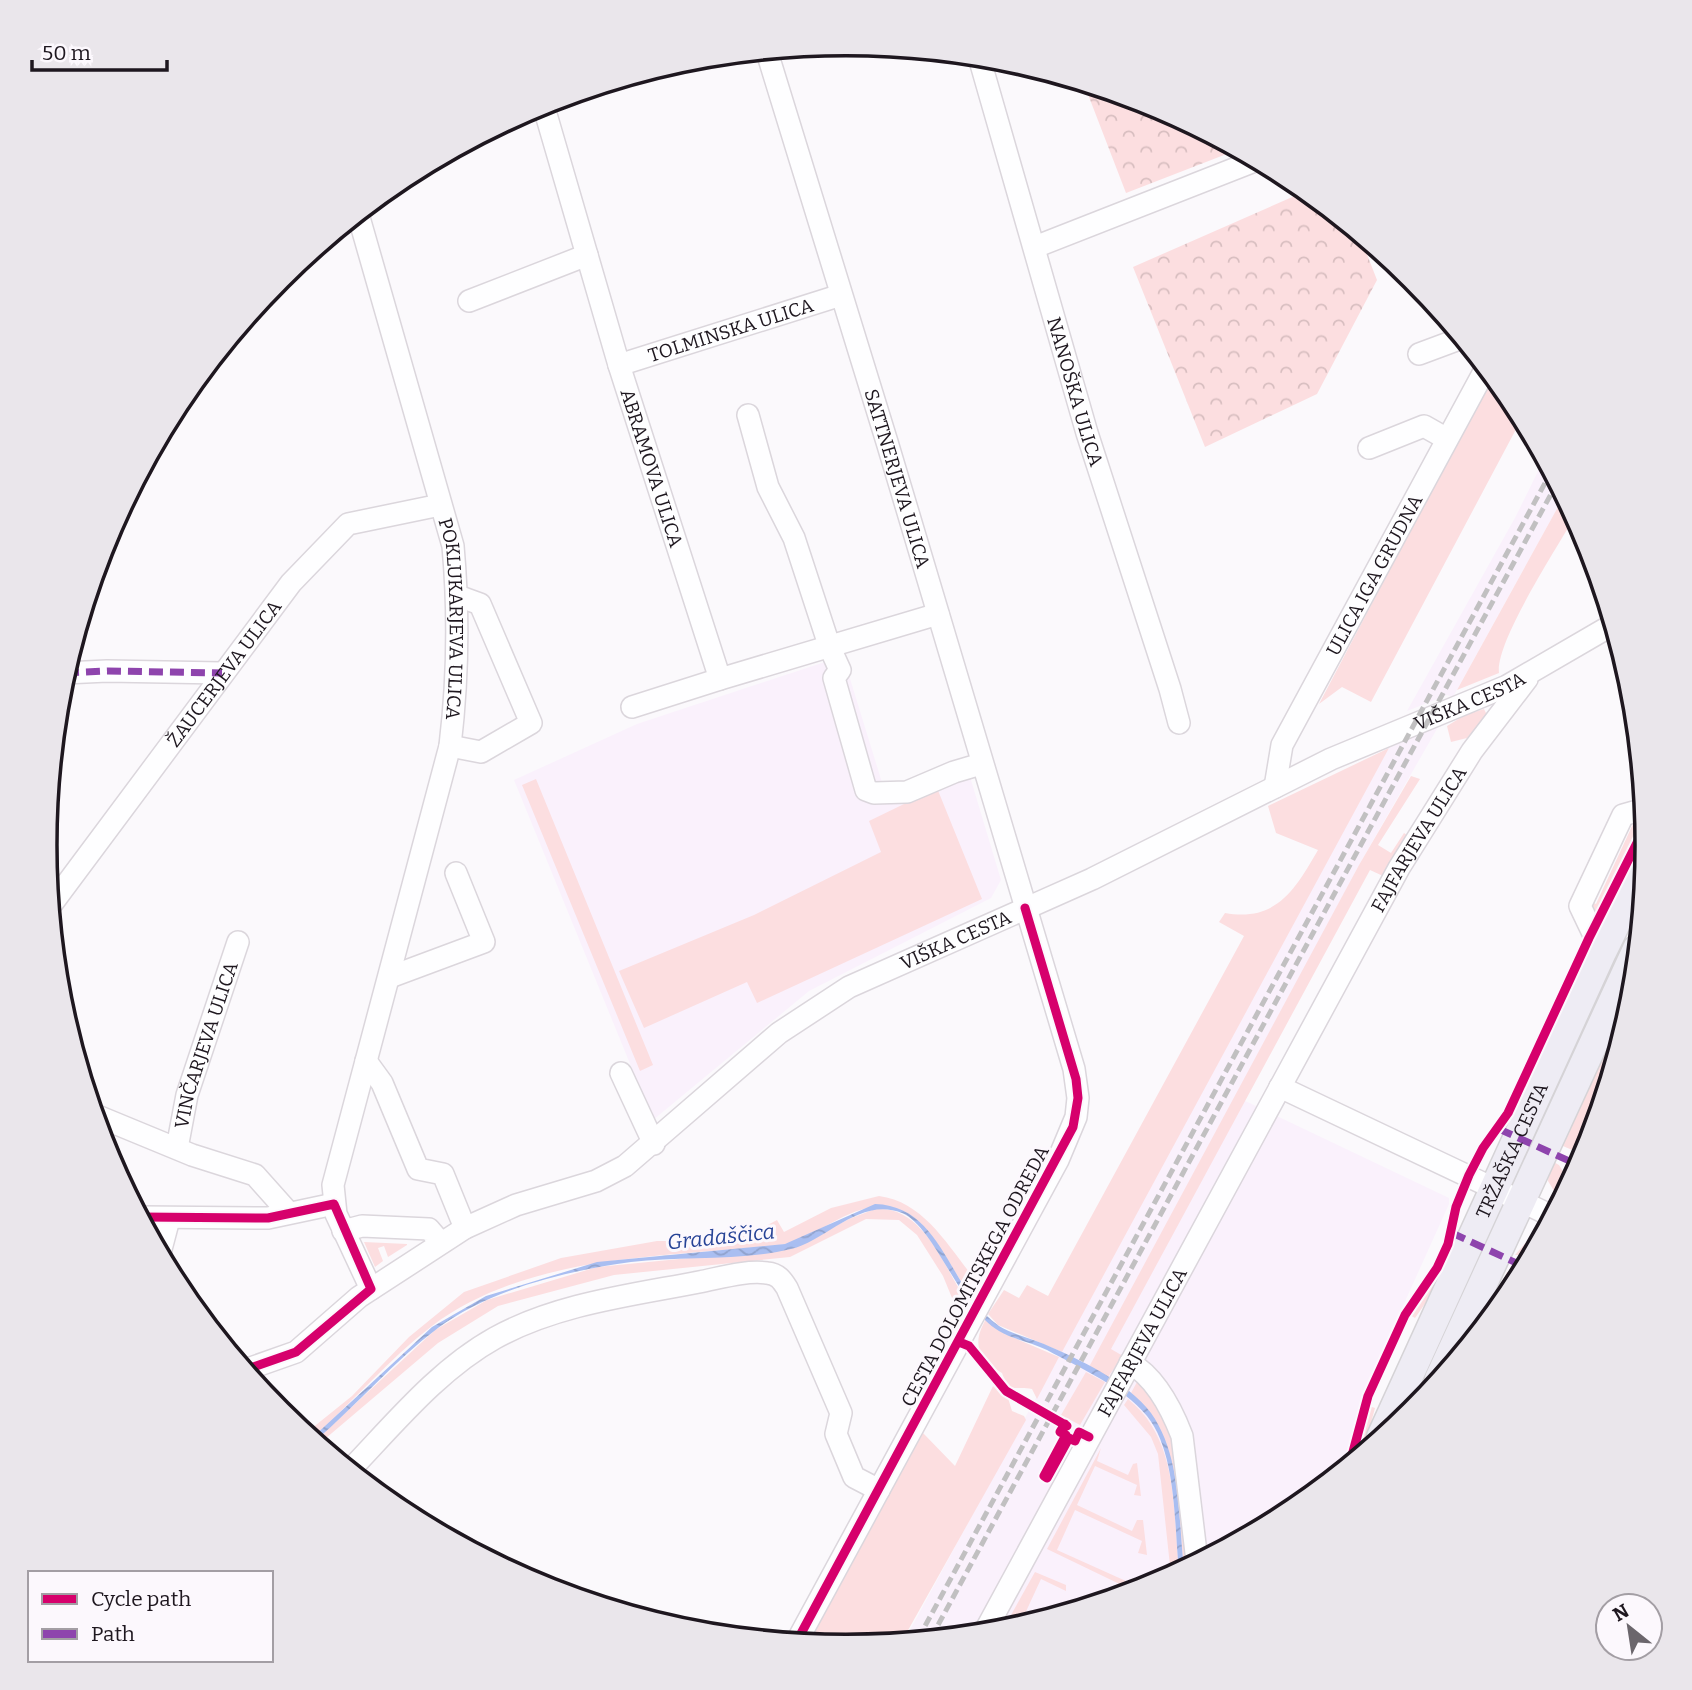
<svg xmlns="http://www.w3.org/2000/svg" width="1692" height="1690" viewBox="0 0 1692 1690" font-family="Bitter,serif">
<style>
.built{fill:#faf1fc}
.green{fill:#fcdee0}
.forest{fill:url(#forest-crowns)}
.water{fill:url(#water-waves)}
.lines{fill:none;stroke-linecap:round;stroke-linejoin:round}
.minor-casing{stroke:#dbd6dc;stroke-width:24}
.major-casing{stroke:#d5d3d6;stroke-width:31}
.minor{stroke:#fefeff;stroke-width:21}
.major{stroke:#eeecf4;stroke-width:28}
.rail{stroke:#c1c0c1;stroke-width:5;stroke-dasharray:10 5;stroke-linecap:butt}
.quiet{stroke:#8e44ad;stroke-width:7;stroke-dasharray:14 7;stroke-linecap:butt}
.cycleway-casing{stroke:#fcf8fd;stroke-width:13}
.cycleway{stroke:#d6006c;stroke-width:9}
.labels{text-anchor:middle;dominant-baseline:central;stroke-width:6;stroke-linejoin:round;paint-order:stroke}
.street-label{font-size:19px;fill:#1e171f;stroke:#fcf8fd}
.water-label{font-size:21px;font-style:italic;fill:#274396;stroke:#fcf8fd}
.rim{fill:none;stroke:#1e171f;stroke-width:3.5}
</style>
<defs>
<pattern id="forest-crowns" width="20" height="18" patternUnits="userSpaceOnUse" patternTransform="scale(1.75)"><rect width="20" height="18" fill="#fcdee0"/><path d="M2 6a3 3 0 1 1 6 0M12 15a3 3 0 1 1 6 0" fill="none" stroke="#d8bec0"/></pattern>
<pattern id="water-waves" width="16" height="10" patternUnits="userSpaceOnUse" patternTransform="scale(1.75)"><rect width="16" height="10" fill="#a9bef1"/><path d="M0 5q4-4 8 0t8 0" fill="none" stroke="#91a3ce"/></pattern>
</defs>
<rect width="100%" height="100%" fill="#fbf9fc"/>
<path class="built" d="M1544,459L1564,496L1453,697L1447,695L1407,711L1516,516Z
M843,656L888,802L968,770L1001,880L991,898L809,991L653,1120L514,780L637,724Z
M1438,727L1359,865L1237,1097L1449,1198V1204L1365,1390L1341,1470L1291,1511L1152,1585L1002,1631L904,1641L1380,763L1389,748Z"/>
<path class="green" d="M1492,376L1522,418L1371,702L1342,687L1319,704Z
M1564,496L1575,516C1557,548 1495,642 1499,673L1457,690Z
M1484,709L1487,715L1467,738L1451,742L1447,726L1465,715Z
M1389,748L1062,1352L998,1325L988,1314L1004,1290L1019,1298L1027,1285L1048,1296L1244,936L1219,922L1225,913C1276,922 1295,890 1318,850L1276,833L1268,806Z
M1411,776L1420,779L1378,845L1391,853L1404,833L1407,835L1383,876L1370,870L1111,1349L1123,1356L1108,1377L1089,1367L1359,865Z
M536,779L653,1065L640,1071L522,785Z
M937,788L982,899L757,1003L747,982L644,1028L619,971L754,915L881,852L869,821Z
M1644,817L1600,905L1592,918L1591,902L1596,904L1633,824Z
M1634,977C1628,1037 1604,1099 1579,1153L1556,1143Z
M1550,1160L1559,1165L1566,1176L1559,1199L1548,1181Z
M879,1196C924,1202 947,1245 974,1278L967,1291C932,1236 911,1180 837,1220C818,1230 800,1243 779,1245C664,1258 530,1253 432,1326C389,1359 353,1402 312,1438L306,1433L352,1396L409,1337L464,1292L561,1258L657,1241H721L758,1230L777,1220L784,1232L831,1208Z
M875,1209C922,1205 943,1264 964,1297L957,1310L943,1276L917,1235L899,1220L866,1219L790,1257L614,1275L498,1306L438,1343L319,1444L315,1441L435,1330L487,1300L597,1267L793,1248L849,1219Z
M1541,1236L1531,1255H1515L1528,1240Z
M364,1242L407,1244V1245L388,1257L384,1246L378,1248L383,1261L375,1267Z
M1451,1248L1456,1250L1436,1288L1415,1318L1410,1315L1432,1285Z
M1507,1272L1519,1277L1481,1328H1482Z
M986,1319L1005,1334L1059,1357L1037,1399L1032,1389C1015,1385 1010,1395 1002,1373C977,1360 972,1343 986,1319Z
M1086,1372L1105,1382L1080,1425L1061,1415Z
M1137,1382L1146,1387L1170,1424L1191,1565L1184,1569C1177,1506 1181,1438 1131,1393Z
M993,1386L1008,1398L1012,1411L1024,1416L1026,1420L902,1641L846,1646L809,1643L923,1433L955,1466Z
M1128,1399C1179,1439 1173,1512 1179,1571L1171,1575L1158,1454L1151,1437L1124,1405Z
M1369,1406L1375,1408L1363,1452L1355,1458Z
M1101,1448L1097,1461L1128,1475L1133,1464L1137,1463L1141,1496L1134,1495L1137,1485L1095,1466L1077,1505L1132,1531L1137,1520H1143L1147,1555L1138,1553L1142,1541L1075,1510L1057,1550L1137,1586L1142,1575L1149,1576L1147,1587L1134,1591L1047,1549Z
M1035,1572L1066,1585V1591L1041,1579L1023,1618L1031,1622L1024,1624L1015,1620L1011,1628L1002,1631Z"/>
<path class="forest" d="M1084,84L1153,105L1237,150L1126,193Z
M1306,191L1359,234L1377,280L1317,394L1205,447L1133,267Z"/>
<path class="water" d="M875,1204C944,1206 949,1292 999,1326C1012,1334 1030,1338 1044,1344C1079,1359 1128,1382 1151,1413C1182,1457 1178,1518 1184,1569L1179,1571C1174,1525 1177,1453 1147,1416C1122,1386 1080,1368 1047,1350C1031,1342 1014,1340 999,1331C958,1306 935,1227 902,1213C861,1196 827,1240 791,1249C743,1261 681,1256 631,1262C566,1271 491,1289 438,1328C394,1361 357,1405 315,1441L312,1438L432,1327L486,1296L597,1262L785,1244Z"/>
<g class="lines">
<g class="minor-casing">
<g id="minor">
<path id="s1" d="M767,52L887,442L1074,1069L1078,1098L1076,1117L1058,1160L797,1641"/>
<path id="s2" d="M979,57L1087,433L1170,689L1179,723"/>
<path id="s3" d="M543,104L619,365L720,679L938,614"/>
<path id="s4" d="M358,214L453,546C459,613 458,679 450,746L333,1185L336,1214L371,1289"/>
<path d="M1035,247L1257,160"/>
<path d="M469,301L587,255"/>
<path d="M1419,354L1462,338"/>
<path id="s5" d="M619,365L841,295"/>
<path d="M748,415L768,487L794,538L830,648L840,670L834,678L866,790L874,793L907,792L954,772L981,764"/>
<path d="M1369,448L1424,426L1447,439"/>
<path d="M65,673L107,671L222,673"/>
<path d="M632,707L720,679"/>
<path d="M450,746L481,752L531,723L480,604L458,596"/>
<path id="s6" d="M1275,787L1282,745L1486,368"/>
<path id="s7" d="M51,905L291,583L348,524L440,505"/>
<path d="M1602,952L1580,906L1623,815L1644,809"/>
<path d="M390,977L484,942L456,873"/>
<path d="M366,1061L382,1083L418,1169L443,1174L465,1228"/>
<path d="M621,1073L654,1144"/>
<path d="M1280,1087L1552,1216"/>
<path d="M95,1115L192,1155L255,1175L288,1212"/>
<path id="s8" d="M177,1148L187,1095L238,942"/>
<path d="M141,1217L268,1218L334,1204"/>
<path d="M343,1231L362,1226L429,1229L441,1243"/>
<path d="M160,1253L169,1219"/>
<path d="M1130,1363C1155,1377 1172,1410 1182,1436L1197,1561"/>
<path id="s9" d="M245,1370L296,1352L359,1297L465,1228L516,1205L596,1181L625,1166L779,1033L849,987L1092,879L1331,759L1507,686L1612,625"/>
<path d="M350,1470C394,1424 439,1369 495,1338C556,1304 632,1295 699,1282C720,1278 746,1270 767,1273C778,1274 782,1280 787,1288L841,1413L836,1434L854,1477L879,1490"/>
<path id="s10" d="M984,1633L1399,868L1472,751L1527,679"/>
</g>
</g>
<g class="major-casing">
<g id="major">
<path d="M1439,1379L1637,949"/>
<path id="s11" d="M1381,1437L1602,952L1645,864"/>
</g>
</g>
<use href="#minor" class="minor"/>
<use href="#major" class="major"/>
<path class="rail" d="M931,1638L1557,483
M918,1639L1551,472"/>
<path class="quiet" d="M65,673L107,671L222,673
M1499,1129L1578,1165
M1576,1172L1590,1138
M1452,1233L1525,1267"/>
<g class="cycleway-casing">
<path id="cycleway" d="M141,1217L268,1218L334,1204L371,1289L296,1352L245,1370
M959,1342L969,1346L1006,1391L1067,1426
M1065,1424L1060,1432L1066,1435L1044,1476L1047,1478L1069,1438L1075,1441L1079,1432L1089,1437
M1350,1463L1368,1396L1405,1315L1437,1268L1448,1244L1456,1207L1469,1175L1483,1148L1508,1113L1589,938L1645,827
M797,1641L1073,1127L1078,1098L1076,1079L1025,908"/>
</g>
<use href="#cycleway" class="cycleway"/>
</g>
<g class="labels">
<g class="street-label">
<text stroke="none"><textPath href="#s5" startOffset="117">TOLMINSKA ULICA</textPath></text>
<text stroke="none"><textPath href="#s2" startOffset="348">NANOŠKA ULICA</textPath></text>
<text stroke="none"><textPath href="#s3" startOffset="380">ABRAMOVA ULICA</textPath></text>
<text stroke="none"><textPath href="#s1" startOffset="446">SATTNERJEVA ULICA</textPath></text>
<text stroke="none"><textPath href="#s6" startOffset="236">ULICA IGA GRUDNA</textPath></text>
<text stroke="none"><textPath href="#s4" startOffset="418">POKLUKARJEVA ULICA</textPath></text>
<text stroke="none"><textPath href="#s7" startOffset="289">ŽAUCERJEVA ULICA</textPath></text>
<text stroke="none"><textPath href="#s9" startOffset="1407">VIŠKA CESTA</textPath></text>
<text stroke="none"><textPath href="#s10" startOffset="905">FAJFARJEVA ULICA</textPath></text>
<text stroke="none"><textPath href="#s9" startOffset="840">VIŠKA CESTA</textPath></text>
<text stroke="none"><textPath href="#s8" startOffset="107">VINČARJEVA ULICA</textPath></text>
<text stroke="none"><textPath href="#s11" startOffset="315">TRŽAŠKA CESTA</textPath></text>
<text transform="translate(975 1276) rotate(-62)">CESTA DOLOMITSKEGA ODREDA</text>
<text stroke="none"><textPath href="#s10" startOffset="331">FAJFARJEVA ULICA</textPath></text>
</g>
<g class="water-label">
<text transform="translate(721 1237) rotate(-6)">Gradaščica</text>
</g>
</g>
<path d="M0 0H1692V1690H0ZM57 845a789 789 0 1 1 1578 0a789 789 0 1 1-1578 0Z" fill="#eae6eb" fill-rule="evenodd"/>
<path class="rim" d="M57 845a789 789 0 1 1 1578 0a789 789 0 1 1-1578 0Z"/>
<rect x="28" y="1571" width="245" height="91" fill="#fcf8fd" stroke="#a39ea4" stroke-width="2"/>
<rect x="42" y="1594" width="35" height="10" fill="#d6006c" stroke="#a39ea4" stroke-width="2"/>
<text x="91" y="1606" font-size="21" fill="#1e171f">Cycle path</text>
<rect x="42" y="1629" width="35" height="10" fill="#8e44ad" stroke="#a39ea4" stroke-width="2"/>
<text x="91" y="1641" font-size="21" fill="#1e171f">Path</text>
<g transform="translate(1629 1627) rotate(330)"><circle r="33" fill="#fcf8fd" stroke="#a39ea4" stroke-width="2"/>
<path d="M0-5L12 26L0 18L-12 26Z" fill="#6b666c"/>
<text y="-10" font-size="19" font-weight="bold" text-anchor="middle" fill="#1e171f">N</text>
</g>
<path d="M32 60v10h135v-10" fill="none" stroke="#1e171f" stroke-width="3.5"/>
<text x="42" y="60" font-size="21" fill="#1e171f" stroke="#fcf8fd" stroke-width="5" paint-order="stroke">50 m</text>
</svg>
